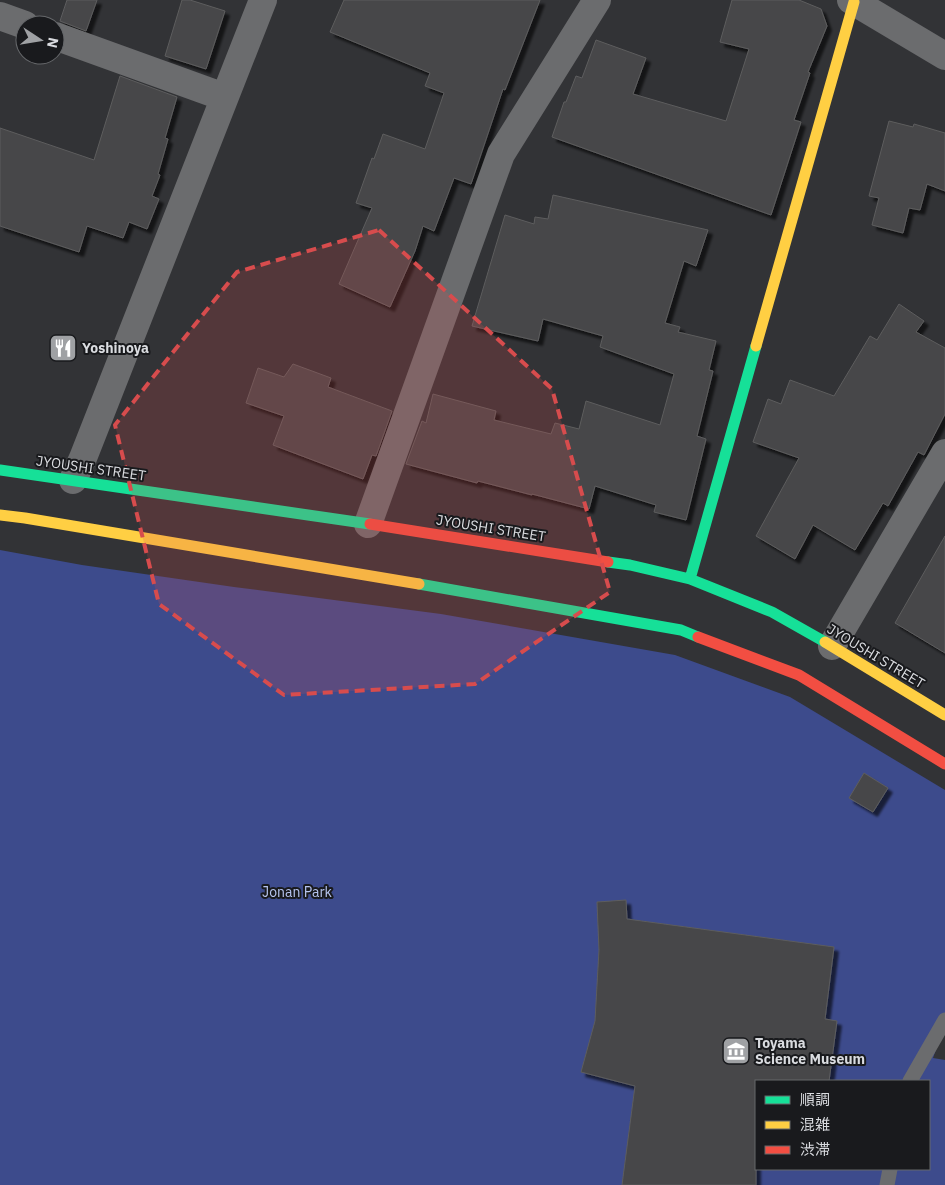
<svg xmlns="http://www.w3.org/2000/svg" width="945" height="1185" viewBox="0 0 945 1185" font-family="'IBM Plex Sans','Noto Sans JP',sans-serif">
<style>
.green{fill:#3d4b8c;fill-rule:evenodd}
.building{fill:#474748;stroke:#5d5d5e;filter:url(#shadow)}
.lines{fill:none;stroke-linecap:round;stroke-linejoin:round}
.lane{stroke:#6b6c6e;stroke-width:15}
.street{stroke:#6b6c6e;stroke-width:28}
.fast{stroke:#16e098;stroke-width:11}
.slow{stroke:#ffcf43;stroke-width:11}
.jam{stroke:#f24e42;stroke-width:11}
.marked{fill:#d74c4d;fill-opacity:0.2;stroke:#d74c4d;stroke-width:4;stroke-dasharray:10 6;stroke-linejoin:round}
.labels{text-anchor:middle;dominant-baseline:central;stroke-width:4;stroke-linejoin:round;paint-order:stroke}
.poi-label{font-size:14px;font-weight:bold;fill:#dadce0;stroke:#191a1d;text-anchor:start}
.street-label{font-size:14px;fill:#dadce0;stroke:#191a1d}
.park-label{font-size:14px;fill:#b7c5f0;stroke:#191a1d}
</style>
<defs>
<filter id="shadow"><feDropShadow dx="4.5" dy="4.5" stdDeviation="1" flood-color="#0009"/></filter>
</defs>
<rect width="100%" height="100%" fill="#323336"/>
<path class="green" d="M0,550L82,565L234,587L441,614L675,655L790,697L945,790V1023L933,1058L945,1060V1185H0ZM756,1081H929V1169H756Z"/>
<path class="building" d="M67,0H97L86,31L60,21Z
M182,0H190L225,11L206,69L165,56Z
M344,0H540L505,90L503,89L471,184L454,178L434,231L423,226L415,251L390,307L339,284L372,208L356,203L372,158L374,159L383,134L425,149L444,93L425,86L430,73L330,32Z
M732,0H799L821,9L827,26L808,72L810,73L794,120L801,122L771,215L552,137L564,102H566L576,76L582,78L596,40L646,58L633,94L726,121L749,49L720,42Z
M120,76L177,97L165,138L168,139L158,174L160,175L152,196L159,199L147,229L129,222L123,238L87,226L79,252L0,226V128L94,160Z
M889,121L913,127L914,124L945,133V191L927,184L920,210L909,208L903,233L872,225L879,198L869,196Z
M553,195L708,230L696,266L684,261L665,323L680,327L678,332L716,341L709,370L713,371L697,436L706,439L686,520L654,512L656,505L595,486L589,509L532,494V495L478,481L477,483L406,464L422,421L426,423L433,394L496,411L494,420L551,434L555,423L579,429L586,401L660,425L674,374L600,347L603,336L543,319L538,341L472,326L505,215L534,224L535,217L548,219Z
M899,304L924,321L916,332L945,348V414L924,455L918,452L888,506L883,503L855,550L813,525L795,559L756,536L799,458L753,442L768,399L781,404L790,380L834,396L870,336L877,340Z
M293,364L331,378L328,387L392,411L376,456L372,455L363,479L273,445L284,416L246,403L258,368L284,377Z
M945,536V653L895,623Z
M864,773L888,788L873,812L849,798Z
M626,900L627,919L834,947L825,1019L837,1021L829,1081H756V1185H622L635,1086L581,1072L595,1021L599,950L597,902Z"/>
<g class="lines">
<path class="lane" d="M910,1081L945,1020
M887,1185L890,1169"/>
<path class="street" d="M851,0L945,56
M0,16L25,25
M55,36L224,97
M73,480L83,458L263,0
M368,524L501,154L597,0
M832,646L945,453"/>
<path class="fast" d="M0,470L370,524
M608,562L630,565L690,579L772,612L825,642
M690,579L756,346
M419,584L681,630L698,637"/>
<path class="slow" d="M756,346L854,2
M0,515L25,518L419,584
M825,642L945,715"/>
<path class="jam" d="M370,524L608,562
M698,637L799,675L945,764"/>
</g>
<path class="marked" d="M379,230L552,389L610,592L475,684L284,695L159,604L115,425L237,272Z"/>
<defs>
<g id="restaurant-square" transform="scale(1.4375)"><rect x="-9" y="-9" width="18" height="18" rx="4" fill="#9fa1a4" stroke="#191a1d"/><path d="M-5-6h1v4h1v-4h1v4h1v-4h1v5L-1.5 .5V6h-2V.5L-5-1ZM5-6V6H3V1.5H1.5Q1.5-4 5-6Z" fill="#fff"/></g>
<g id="museum-square" transform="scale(1.4375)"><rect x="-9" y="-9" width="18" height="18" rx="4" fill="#9fa1a4" stroke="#191a1d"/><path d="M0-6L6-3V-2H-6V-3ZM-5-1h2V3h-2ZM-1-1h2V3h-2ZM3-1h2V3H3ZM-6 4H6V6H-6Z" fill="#fff"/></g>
</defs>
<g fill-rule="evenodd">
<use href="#restaurant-square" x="63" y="348"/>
<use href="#museum-square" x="736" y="1051"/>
</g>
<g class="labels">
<g class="poi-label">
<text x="82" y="348">Yoshinoya</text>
<text x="755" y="1043">Toyama<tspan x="755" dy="16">Science Museum</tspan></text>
</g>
<g class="street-label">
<text transform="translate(91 468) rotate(8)">JYOUSHI STREET</text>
<text transform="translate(491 528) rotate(9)">JYOUSHI STREET</text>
<text transform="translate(876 656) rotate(31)">JYOUSHI STREET</text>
</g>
<g class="park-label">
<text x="297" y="892">Jonan Park</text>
</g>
</g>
<rect x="755" y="1080" width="175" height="90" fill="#191a1d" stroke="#66686b"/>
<rect x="765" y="1096" width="25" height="8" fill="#16e098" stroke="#66686b"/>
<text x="800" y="1105" font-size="15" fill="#dadce0">順調</text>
<rect x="765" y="1121" width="25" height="8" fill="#ffcf43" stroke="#66686b"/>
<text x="800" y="1130" font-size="15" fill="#dadce0">混雑</text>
<rect x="765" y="1146" width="25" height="8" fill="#f24e42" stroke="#66686b"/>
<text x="800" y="1155" font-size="15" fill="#dadce0">渋滞</text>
<g transform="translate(40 40) rotate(102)"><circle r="24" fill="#191a1d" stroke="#66686b"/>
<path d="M0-4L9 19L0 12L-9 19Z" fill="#9fa1a4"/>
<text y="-8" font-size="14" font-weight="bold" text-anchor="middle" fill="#dadce0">N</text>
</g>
</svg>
